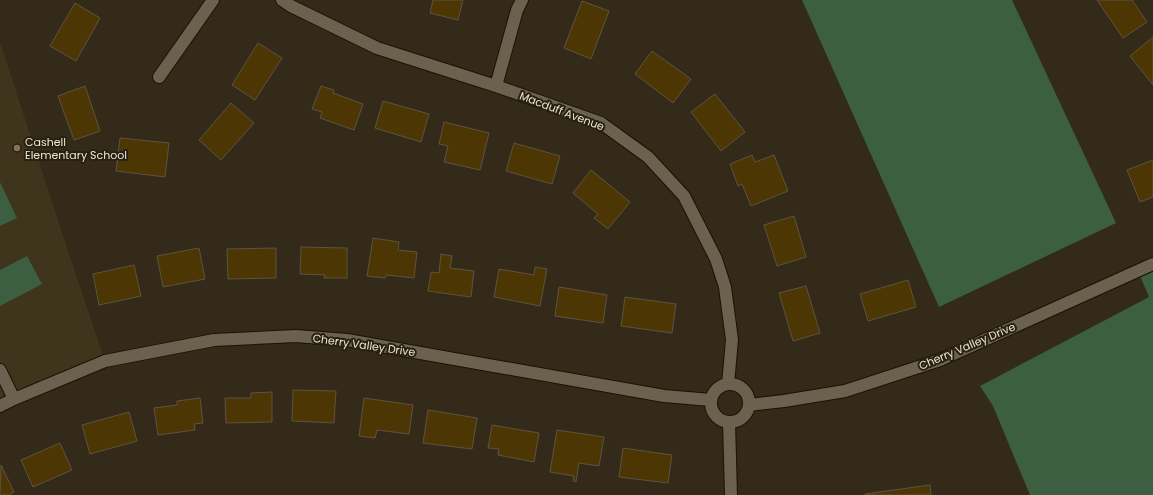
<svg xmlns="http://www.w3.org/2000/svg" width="1153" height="495" viewBox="0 0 1153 495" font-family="Poppins,sans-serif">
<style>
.built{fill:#3f341c}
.green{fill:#3c5e41}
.building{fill:#4c3704;stroke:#5d5341}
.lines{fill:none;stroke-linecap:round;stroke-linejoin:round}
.minor-casing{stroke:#1a1304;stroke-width:14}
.minor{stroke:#6a614e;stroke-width:12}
.education-dot{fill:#8d6e63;stroke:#292110;stroke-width:1.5}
.labels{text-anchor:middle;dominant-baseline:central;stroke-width:4;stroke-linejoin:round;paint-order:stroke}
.street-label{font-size:11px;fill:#eae5da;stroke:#292110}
.poi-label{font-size:11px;fill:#eae5da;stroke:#292110;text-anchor:start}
</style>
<rect width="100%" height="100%" fill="#332a19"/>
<path class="built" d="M0,42L69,254L105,361L0,406Z"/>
<path class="green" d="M802,0H1012L1116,223L939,307Z
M0,182L17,218L0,226Z
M27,256L42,284L0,306V270Z
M1153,264V495H1030L993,406L980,386L1149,297L1138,271Z"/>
<path class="building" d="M433,0H463L458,20L430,13Z
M1097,0H1132L1147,22L1123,38Z
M582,1L609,11L591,59L564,48Z
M75,3L100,18L76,61L50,46Z
M1153,37V85L1130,56Z
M258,43L282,58L255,100L232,85Z
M652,51L691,79L673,103L635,74Z
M85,86L100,131L74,140L58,96Z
M321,86L334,90L333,93L363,104L354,130L320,118L322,112L312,109Z
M715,94L745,132L721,151L691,112Z
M383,101L429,114L421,142L375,128Z
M231,103L254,123L221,160L199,140Z
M444,122L489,133L480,170L444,162L448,146L439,144Z
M120,138L169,143L165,177L116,171Z
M514,143L560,156L552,184L506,171Z
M752,155L755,162L774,155L788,191L751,206L742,184L738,186L730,164Z
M1153,160V197L1140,202L1127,170Z
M591,170L630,202L608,229L594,218L598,214L573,193Z
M794,216L806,257L777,266L764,225Z
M373,238L399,242L398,250L417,252L414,278L386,275L385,278L367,276Z
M301,247L347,248V278H324L325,275L300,274Z
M199,248L205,279L163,287L157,256Z
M276,248V278L228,279L227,249Z
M441,254L452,256L450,268L474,271L471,297L428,291L431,272L439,273Z
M134,265L141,296L99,305L93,274Z
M535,267L547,269L540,306L494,297L499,269L534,275Z
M908,280L916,307L868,321L860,294Z
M806,286L820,333L793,341L779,293Z
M559,287L607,295L603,323L555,316Z
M625,297L676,304L672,333L621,326Z
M293,390L336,391L334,423L292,421Z
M272,392V422L226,423L225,398H251V393Z
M200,398L203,423L194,424L195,430L158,435L154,408L177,405V401Z
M364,398L413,405L409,434L377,430L375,438L359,436Z
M428,410L477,418L472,449L423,443Z
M129,412L137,441L90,454L82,425Z
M492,425L539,433L534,462L498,455L499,449L488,448Z
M557,430L604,437L599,466L579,463L576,482L573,481L574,476L550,472Z
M60,443L72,470L33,487L21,460Z
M623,448L672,455L668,483L619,477Z
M1,465L14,492L8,495H0Z
M930,485L931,495H865V494Z"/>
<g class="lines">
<g class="minor-casing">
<path id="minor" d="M282,0L291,6L377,48L496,86L601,123L648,157L684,196L716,259L725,287L732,340L728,384
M159,77L213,0
M496,86L517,10L522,0
M0,370L14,399
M711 403a19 19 0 1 1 38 0a19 19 0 1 1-38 0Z
M749,405L784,401L845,391L940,360L1153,264
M0,406L14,399L105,361L214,340L296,336L347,340L664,396L711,400
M729,422L731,495"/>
</g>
<use href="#minor" class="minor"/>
</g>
<circle class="education-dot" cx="17" cy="148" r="4"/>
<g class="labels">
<g class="street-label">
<text transform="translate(562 111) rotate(21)">Macduff Avenue</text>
<text transform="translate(364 345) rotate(8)">Cherry Valley Drive</text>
<text transform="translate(967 346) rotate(-23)">Cherry Valley Drive</text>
</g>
<g class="poi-label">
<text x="25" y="142">Cashell<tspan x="25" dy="13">Elementary School</tspan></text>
</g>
</g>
</svg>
